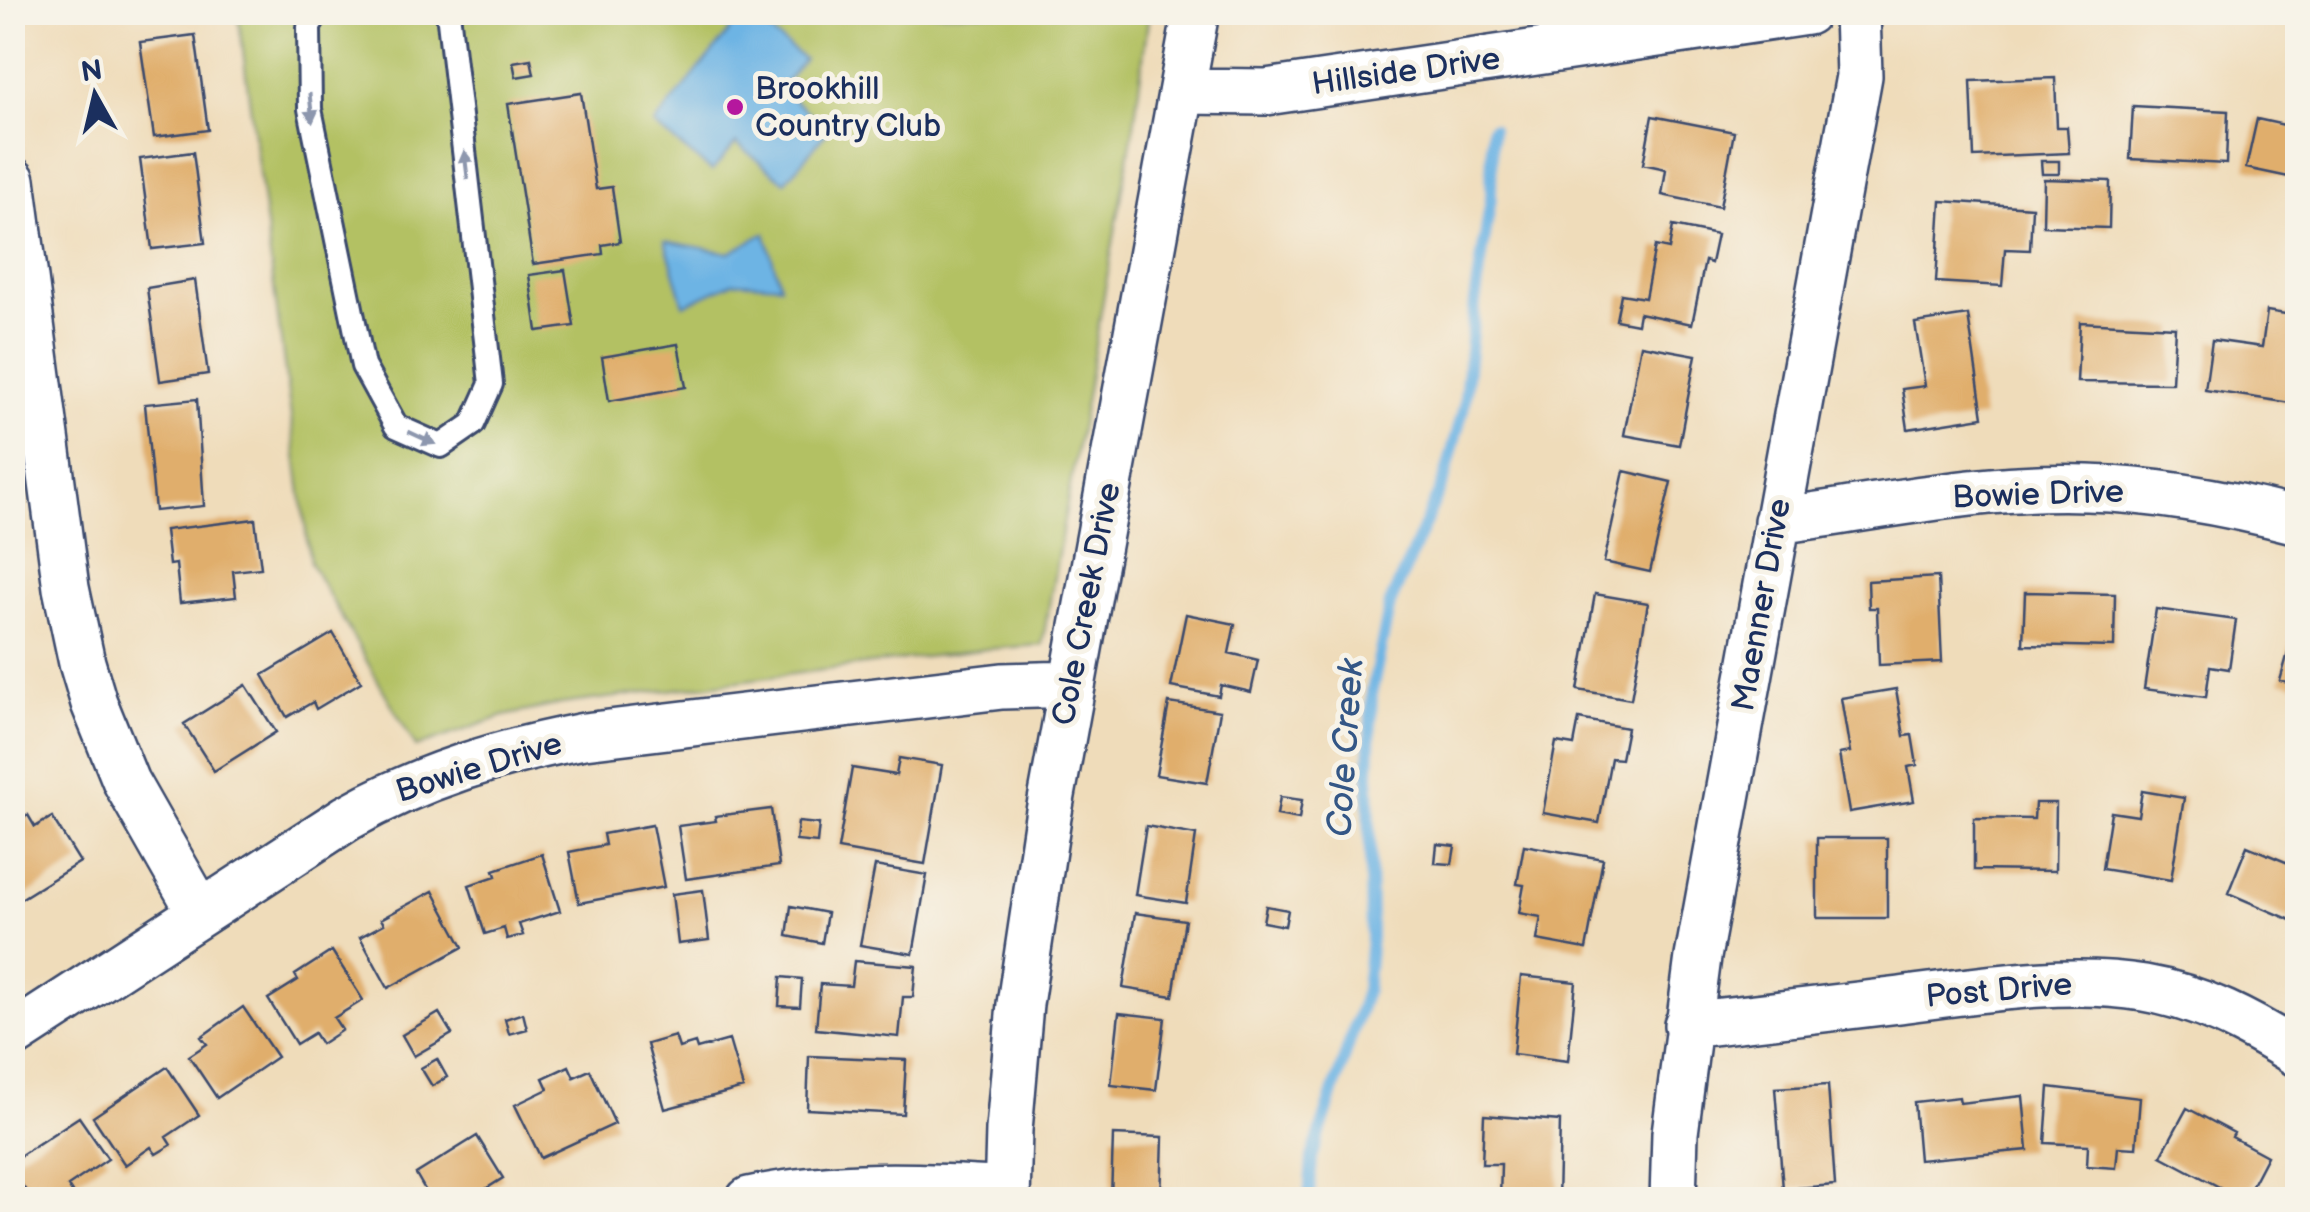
<svg xmlns="http://www.w3.org/2000/svg" width="2310" height="1212" viewBox="0 0 2310 1212" font-family="'Balsamiq Sans',sans-serif">
<style>
.green{fill:#b3c164;stroke:#677861;stroke-width:2.5}
.water{fill:#6db4e4;stroke:#4472a1;stroke-width:2.5}
.lines{fill:none;stroke-linecap:round;stroke-linejoin:round}
.stream{stroke:#6db4e4;stroke-width:12}
.building{fill:#e0ae6c}
.service-casing{stroke:#3b496c;stroke-width:28}
.minor-casing{stroke:#3b496c;stroke-width:50}
.service{stroke:#fff;stroke-width:22}
.minor{stroke:#fff;stroke-width:45}
.oneway{fill:#8d97ae}
.poi-dot{fill:#b5179e;stroke:#f7f3e8;stroke-width:4}
.labels{text-anchor:middle;dominant-baseline:central;stroke-width:10;stroke-linejoin:round;paint-order:stroke}
.street-label{font-size:32px;fill:#1b2f5e;stroke:#f7f3e8}
.poi-label{font-size:32px;fill:#1b2f5e;stroke:#f7f3e8;text-anchor:start}
.water-label{font-size:35px;font-style:italic;fill:#345786;stroke:#f7f3e8}
</style>
<rect width="100%" height="100%" fill="#f7f3e8"/>
<filter id="ink" filterUnits="userSpaceOnUse"><feTurbulence type="fractalNoise" baseFrequency=".01" numOctaves="2"/><feDisplacementMap in="SourceGraphic" scale="20" xChannelSelector="R" yChannelSelector="G"/><feConvolveMatrix kernelMatrix="1 2 1 2 8 2 1 2 1" color-interpolation-filters="sRGB"/></filter>
<filter id="wash" filterUnits="userSpaceOnUse"><feTurbulence type="fractalNoise" baseFrequency=".0048" numOctaves="4" result="noise"/><feDisplacementMap in="SourceGraphic" scale="40" xChannelSelector="R" yChannelSelector="G"/><feGaussianBlur stdDeviation="2.25" result="paint"/><feColorMatrix in="noise" values="0 0 0 0 0 0 0 0 0 0 0 0 0 0 0 0 0 1.4 0 .05"/><feComposite in="paint" operator="in"/></filter>
<g filter="url(#wash)">
<rect width="100%" height="100%" fill="#efdcba"/>
<path class="green" d="M238,13H1149L1134,125L1042,645L987,649L561,704L504,716L416,747L310,562Z"/>
<path class="water" d="M745,12L804,59L780,89L829,129L785,182L736,143L712,171L654,125Z
M765,233L780,285L734,282L684,305L665,241L729,253Z"/>
<g class="lines">
<path class="stream" d="M1309,1200L1312,1158L1366,991L1371,937L1369,773L1372,691L1390,604L1445,478L1464,406L1475,302L1491,198L1492,128"/>
</g>
<g id="blocks">
<path class="building" d="M195,35L208,130L154,137L140,42Z
M531,59L534,74L516,77L513,62Z
M2055,78L2057,127H2067L2069,153L1974,157L1971,81Z
M581,93L596,189L612,187L620,242L602,245L603,254L533,264L508,104Z
M2133,106L2228,111L2226,164L2130,159Z
M1652,116L1734,132L1720,207L1662,195L1666,169L1643,164Z
M2257,119L2298,128V179L2246,168Z
M193,152L205,243L152,249L140,159Z
M2041,161H2059V174H2042Z
M2044,179L2110,181L2109,228L2043,226Z
M1941,201L2032,207L2030,250L2005,249L2002,286L1936,282Z
M1673,226L1717,235L1711,263L1705,261L1692,324L1639,313L1637,324L1616,320L1621,294L1645,298L1655,246L1669,249Z
M565,270L574,326L537,331L529,275Z
M195,280L208,374L160,381L147,288Z
M2267,311L2298,316L2297,404L2205,390L2212,340L2262,347Z
M1968,315L1983,417L1908,429L1902,389L1925,386L1915,323Z
M2080,322L2175,327L2172,383L2077,382Z
M678,344L686,387L609,401L602,357Z
M1641,345L1696,355L1679,445L1624,435Z
M197,399L204,506L155,511L145,404Z
M1624,471L1671,482L1650,572L1604,562Z
M255,519L261,568L233,571L236,597L180,603L176,564L169,565L165,530Z
M1938,577L1942,662L1879,665L1877,608H1869L1868,581Z
M2025,592L2115,594L2114,647L2023,645Z
M1595,594L1648,603L1631,699L1578,690Z
M2156,609L2236,620L2229,669L2210,666L2206,697L2144,689Z
M1186,614L1235,624L1229,653L1258,660L1251,692L1221,685L1219,696L1171,687Z
M2296,625H2298V686L2280,681Z
M333,633L361,682L316,709L313,702L287,717L263,675Z
M246,685L276,732L214,771L184,724Z
M1896,689L1904,736L1912,735L1917,765L1908,767L1914,801L1849,812L1839,754L1850,752L1841,698Z
M1169,703L1220,711L1207,783L1156,775Z
M1579,719L1627,728L1621,759L1611,758L1599,823L1543,813L1556,742L1574,745Z
M899,758L942,765L925,864L838,849L852,768L896,775Z
M2142,791L2184,798L2171,880L2102,869L2111,812L2138,816Z
M1280,797L1302,800L1299,819L1277,815Z
M2035,803H2056L2055,871L1974,870V818L2034,819Z
M771,809L779,866L686,879L678,826L716,821L715,816Z
M28,815L35,827L52,817L80,862L19,900L12,889V825Z
M798,822L819,824L817,843L796,841Z
M652,825L664,887L579,903L569,852L605,845L603,834Z
M1146,826L1196,835L1186,903L1135,895Z
M1817,838H1887V918H1817Z
M1437,844L1455,846L1452,864L1435,863Z
M1524,845L1603,859L1586,949L1537,940L1541,917L1519,913L1524,885L1517,884Z
M2247,846L2298,867V923L2228,893Z
M542,854L560,911L519,924L523,935L507,939L504,928L485,934L469,885L496,876L494,870Z
M875,866L927,875L913,954L860,945Z
M703,890L709,940L678,944L672,894Z
M433,891L463,947L388,988L360,937L384,924L381,919Z
M791,906L827,913L822,943L787,936Z
M1266,906L1288,910L1285,926L1263,922Z
M1135,913L1185,920L1173,996L1123,988Z
M332,951L363,1000L334,1018L342,1030L321,1044L314,1033L296,1044L268,999L298,980L295,975Z
M854,961L916,966L913,997H903L899,1037L816,1029L820,984L851,986Z
M1521,976L1576,982L1568,1061L1513,1054Z
M781,977L802,979L800,1007L779,1006Z
M243,1007L277,1057L217,1098L189,1056L207,1044L201,1037Z
M439,1013L452,1034L414,1056L402,1035Z
M523,1013L527,1029L509,1034L505,1019Z
M1119,1013L1165,1018L1156,1090L1111,1085Z
M675,1036L679,1048L695,1043L697,1049L729,1040L743,1088L665,1109L647,1044Z
M809,1056L906,1060L903,1114L807,1109Z
M437,1059L447,1077L432,1086L421,1068Z
M569,1066L574,1077L590,1070L615,1124L541,1158L515,1105L548,1089L543,1078Z
M167,1067L199,1115L166,1137L171,1145L156,1154L151,1147L125,1165L93,1117Z
M1828,1085L1835,1185L1783,1189L1775,1088Z
M2049,1087L2140,1098L2136,1148L2118,1147L2116,1168L2087,1166L2088,1145L2045,1143Z
M2023,1096L2028,1150L1919,1160L1914,1102L1959,1097L1960,1103Z
M2187,1108L2234,1133L2232,1137L2267,1156L2244,1200L2161,1156Z
M1484,1115L1560,1121L1558,1200H1500L1501,1164H1482Z
M79,1117L108,1159L68,1186L77,1200H32L12,1170V1161Z
M1113,1135L1163,1137L1161,1200H1111Z
M477,1136L503,1178L468,1200H431L416,1174Z"/>
</g>
</g>
<g filter="url(#ink)">
<use href="#blocks" fill-opacity="0" stroke="#3b496c" stroke-width="2.5"/>
<g class="lines">
<g class="service-casing">
<path id="service" d="M318,12L309,27L310,109L363,366L396,426L441,446L473,424L491,384L448,12"/>
</g>
<g class="minor-casing">
<path id="minor" d="M1183,91L1266,92L1807,12
M12,180L66,588L82,663L94,703L126,782L200,912
M1777,521C1879,507 1984,484 2087,488C2158,490 2229,503 2298,521
M1687,1025C1758,1017 1829,1009 1900,1000C1977,990 2067,975 2144,988C2202,998 2249,1023 2298,1054
M12,1036L347,818C421,776 500,752 584,736L1002,686L1072,684
M749,1200C834,1182 920,1185 1007,1191
M1007,1200L1009,1130L1020,1004L1048,817L1196,12
M1673,1200L1675,1133L1698,957L1859,76L1857,12"/>
</g>
<use href="#service" class="service"/>
<use href="#minor" class="minor"/>
</g>
<defs><path id="oneway-solid" d="M-6-.8H1V-3.2L6.5 0L1 3.2V.8H-6Z" transform="scale(2.5)"/></defs>
<g class="oneway">
<use href="#oneway-solid" transform="translate(311 108) rotate(84)"/>
<use href="#oneway-solid" transform="translate(466 165) rotate(-97)"/>
<use href="#oneway-solid" transform="translate(422 438) rotate(25)"/>
</g>
</g>
<circle class="poi-dot" cx="735" cy="107" r="10"/>
<g class="labels">
<g class="street-label">
<text transform="translate(1406 72) rotate(-8)">Hillside Drive</text>
<text transform="translate(2038 495) rotate(-2)">Bowie Drive</text>
<text transform="translate(1087 604) rotate(-79)">Cole Creek Drive</text>
<text transform="translate(1762 605) rotate(-80)">Maenner Drive</text>
<text transform="translate(479 768) rotate(-17)">Bowie Drive</text>
<text transform="translate(1999 991) rotate(-5)">Post Drive</text>
</g>
<g class="poi-label">
<text x="755" y="89">Brookhill<tspan x="755" dy="37">Country Club</tspan></text>
</g>
<g class="water-label">
<text transform="translate(1346 748) rotate(-86)">Cole Creek</text>
</g>
</g>
<rect width="2310" height="1212" fill="none" stroke="#f7f3e8" stroke-width="50"/>
<g transform="translate(95 95) rotate(352)" stroke="#f7f3e8" stroke-width="8" paint-order="stroke">
<path d="M0-8L18 38L0 25L-18 38Z" fill="#1b2f5e"/>
<text y="-15" font-size="28" font-weight="bold" text-anchor="middle" fill="#1b2f5e">N</text>
</g>
</svg>
